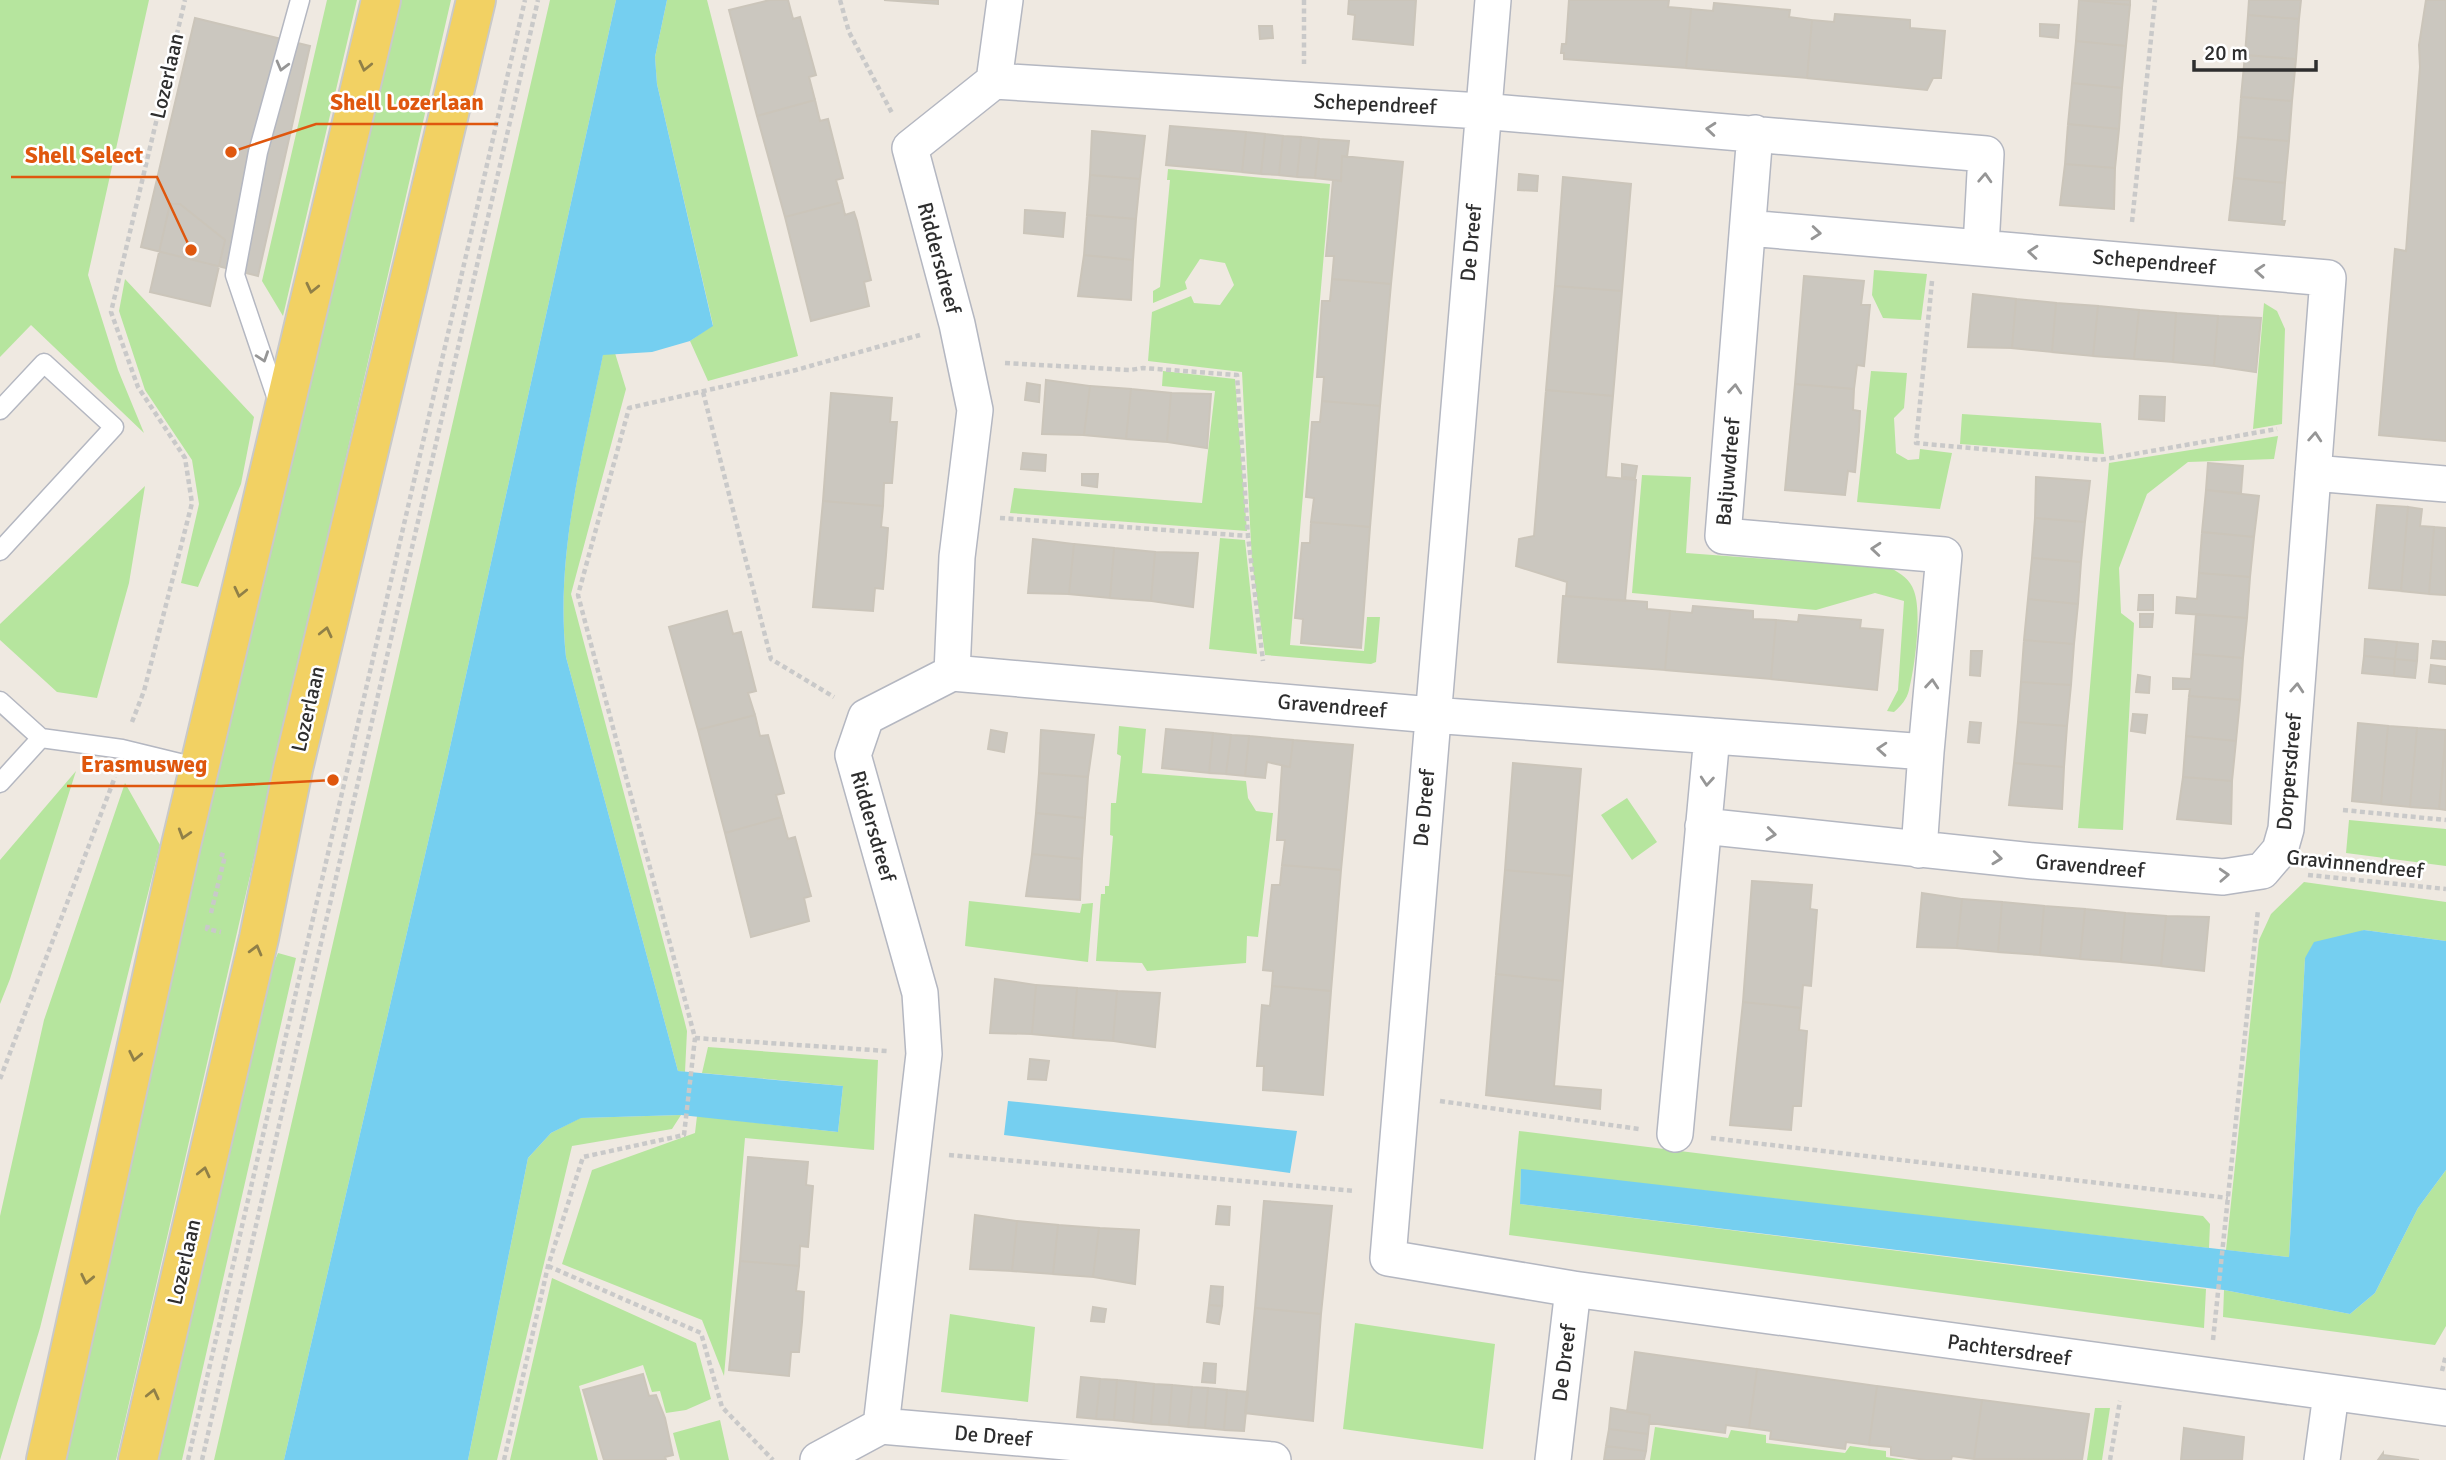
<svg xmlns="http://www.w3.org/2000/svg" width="2446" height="1460" viewBox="0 0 2446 1460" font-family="Signika,sans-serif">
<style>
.green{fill:#b6e59e}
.water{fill:#75cff0}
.building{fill:#cbc7bf;stroke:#cbc5ba;stroke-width:2}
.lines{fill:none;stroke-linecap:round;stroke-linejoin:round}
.lane-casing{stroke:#b4b7c1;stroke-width:21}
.street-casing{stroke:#b4b7c1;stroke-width:38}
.primary-casing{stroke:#c9c9c9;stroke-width:42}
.path{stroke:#c9c9c9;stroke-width:4.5;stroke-dasharray:5 3.5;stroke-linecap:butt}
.lane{stroke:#fff;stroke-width:18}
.street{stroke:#fff;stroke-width:35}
.primary{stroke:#f2d163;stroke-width:38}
.oneway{stroke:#969696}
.oneway2{stroke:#908048}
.labels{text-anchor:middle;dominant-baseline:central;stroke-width:5;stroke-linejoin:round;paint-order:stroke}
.street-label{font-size:21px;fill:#2e2e2e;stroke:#fff}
.leader{fill:none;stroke:#df570e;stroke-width:2.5}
.callout-dot{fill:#df570e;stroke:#fff;stroke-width:2.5}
.callout-label{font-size:23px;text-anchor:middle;font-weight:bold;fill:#df570e;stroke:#fff;stroke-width:5;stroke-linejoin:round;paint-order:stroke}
</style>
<rect width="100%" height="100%" fill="#efe9e1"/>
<path class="green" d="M0,0H149L88,275L118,370L144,433L31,325L0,357Z
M327,0H357L283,316L262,281Z
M401,0H451L116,1460H66L70,1423L228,724Z
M550,0H616L446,765L284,1460H214Z
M667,0H707L798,356L708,381L690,341L713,325L657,84L655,57Z
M1168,169L1330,184L1290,645L1364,651L1367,617H1380L1376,662L1371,664L1265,655L1252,562L1242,372L1148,361L1152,312L1191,296L1194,303L1220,305L1234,285L1225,263L1200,259L1185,282L1187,289L1153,303V291L1160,287L1170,180H1167Z
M1874,270L1927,274L1921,320L1883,318L1872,295Z
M125,279L254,417L241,484L198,587L181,583L199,504L192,460L145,390L119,311Z
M2264,303L2277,311L2285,329L2282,424L2253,429Z
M615,353L626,389L571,594L684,1019L687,1031L685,1072L678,1071L566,657C555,554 583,454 603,354Z
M1163,371L1235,379L1247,531L1010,513L1014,488L1202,503L1215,391L1162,386Z
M1871,371L1907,373L1904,408L1894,418L1896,453L1908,460L1919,459L1920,449L1952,453L1940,509L1857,502Z
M1962,414L2101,423L2104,454L1960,444Z
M2278,436L2274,459L2188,462L2147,494L2119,568L2121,613L2134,623L2123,830L2078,828L2109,463Z
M1642,475L1691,477L1686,553L1891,568C1901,574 1910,579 1914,591C1922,612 1915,666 1909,690C1907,699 1901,706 1894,712L1887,711L1898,690L1904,601L1875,593L1816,610L1632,593Z
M145,486L129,583L97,698L57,692L0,640V624Z
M1220,538L1245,540L1257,654L1209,649Z
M1119,726L1146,729L1142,773L1246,781L1248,798L1256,811L1273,813L1258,937L1247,936L1246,963L1147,971L1142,963L1096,961L1101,894H1105V886H1109L1113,836L1110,835L1111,803H1116L1121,756L1117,754Z
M76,771L10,979L0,1004V860Z
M125,783L160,845L40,1328L0,1460V1216L44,1020Z
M1627,798L1657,842L1632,860L1601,815Z
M2349,820L2446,829V866L2346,853Z
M2304,882L2446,902V941L2364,930L2305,958L2289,1257L2226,1250L2259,940L2271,914Z
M969,901L1080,913L1082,904L1093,903L1088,962L965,946Z
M278,953L296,958L182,1460H156L267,979Z
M708,1047L878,1060L874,1150L745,1138L724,1376L702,1320L562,1264L592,1170L695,1133L697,1116L838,1132L843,1086L702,1073Z
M681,1115L672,1129L572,1146L497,1460H468L528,1158L551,1133L580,1118Z
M1519,1131L2203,1216L2210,1224L2209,1248L1521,1170L1520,1204L2206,1289L2204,1328L1509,1235Z
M2446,1170V1326L2435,1345L2223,1317L2224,1290L2350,1314L2375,1293L2418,1208Z
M552,1278L696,1343L711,1399L686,1410L666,1413L660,1391L652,1392L643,1365L579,1386L598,1460H510Z
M950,1314L1035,1327L1028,1402L941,1392Z
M1355,1323L1495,1344L1483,1449L1343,1429Z
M2095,1408H2110L2102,1460H2087Z
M720,1420L729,1460H680L673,1433Z
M1655,1427L1728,1438L1731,1430L1766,1435V1443L1845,1453L1850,1446L1886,1451V1457L1906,1460H1650Z"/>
<path class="water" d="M616,0H667L655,57L657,84L713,326L690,341L652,352L603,355C583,454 555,555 566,657L678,1071L843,1086L838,1132L681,1115L581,1118L551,1133L528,1158L468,1460H284L446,765Z
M2364,930L2446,941V1170L2418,1208L2375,1293L2350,1314L2224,1290L1520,1204L1521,1169L2289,1257L2305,958L2314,942Z
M1008,1101L1297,1131L1290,1173L1004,1135Z"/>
<path class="building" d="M770,0H788L793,19L800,17L816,75L809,77L815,100L757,116L729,10Z
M884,0H938V4Z
M1349,0H1416L1413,45L1353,39L1355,15L1348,14Z
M1569,0H1669L1668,7L1691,9L1686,68L1564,59V53H1561L1562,44H1566Z
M2079,0H2130V5Z
M2079,0L2130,5L2126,46L2076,41Z
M2249,0H2301L2299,19L2248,15Z
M2426,0H2446V441L2379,435L2395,249L2406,251L2420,67L2419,45Z
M1714,3L1790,10L1789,17L1812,20L1807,78L1686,68L1691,9L1713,11Z
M1835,14L1910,20V28L1945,31L1941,78H1933L1927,90L1807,78L1812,20L1834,22Z
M2248,15L2299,19L2296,59L2245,55Z
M195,18L310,46L258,276L141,247Z
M2040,24L2059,25L2058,38L2040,36Z
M1259,26H1272L1273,38L1260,39Z
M2076,41L2126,46L2122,88L2072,83Z
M2245,55L2296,59L2292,101L2241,97Z
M2072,83L2122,88L2119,129L2068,124Z
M2241,97L2292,101L2289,141L2238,137Z
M815,100L820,121L828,119L843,178L836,180L842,202L785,217L757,116Z
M2068,124L2119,129L2115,168L2065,164Z
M1170,126L1246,132L1242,172L1166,165Z
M1092,131L1145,136L1140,179L1090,175Z
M1246,132L1265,134L1261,174L1242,172Z
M1265,134L1283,136L1279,175L1261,174Z
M1283,136L1301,137L1297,177L1279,175Z
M1301,137L1319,139L1315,178L1297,177Z
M2238,137L2289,141L2285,183L2234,178Z
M1319,139L1349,141L1347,157L1342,156L1341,181L1315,178Z
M1342,156L1403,162L1391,284L1332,279L1334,256H1326L1333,180L1341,181Z
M2065,164L2115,168L2114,209L2060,205Z
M1519,174L1538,176L1537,191L1518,190Z
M1090,175L1140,179L1136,219L1087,215Z
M1563,177L1631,184L1622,291L1555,286Z
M2234,178L2285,183L2282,221H2285L2284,225L2229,220Z
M842,202L845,215L854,212L857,221L871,280L864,282L869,306L811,321L785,217Z
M170,204H180L225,240L210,306L150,292Z
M1025,210L1065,213L1063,237L1024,233Z
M1087,215L1136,219L1133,260L1084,255Z
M1084,255L1133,260L1131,300L1078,296Z
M1804,276L1864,281L1861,305H1870L1864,366L1857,365L1854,389L1795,384Z
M1332,279L1391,284L1380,406L1322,401L1324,377H1317L1322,301H1330Z
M1555,286L1622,291L1613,396L1546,390Z
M1973,294L2016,299L2012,348L1968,347Z
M2016,299L2056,303L2052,352L2012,348Z
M2056,303L2098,306L2093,356L2052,352Z
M2098,306L2139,310L2134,359L2093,356Z
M2139,310L2176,313L2173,362L2134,359Z
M2176,313L2218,316L2214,366L2173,362Z
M2218,316L2261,318L2256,372L2214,366Z
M1046,380L1090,386L1084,435L1042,434Z
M1027,383L1040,385L1039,402L1025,400Z
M1795,384L1854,389L1853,410L1860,411L1859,431L1855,472L1848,471L1845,495L1785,490Z
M1090,386L1131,389L1126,439L1084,435Z
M1131,389L1171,393L1167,442L1126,439Z
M1546,390L1613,396L1606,477L1636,480L1625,601L1566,596L1567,582L1516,566L1519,539L1534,536Z
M831,393L892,398L890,422H897L892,483H884L883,506L823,501Z
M1171,393L1211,394L1207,448L1167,442Z
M2140,396L2165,397L2164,421L2139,419Z
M1322,401L1380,406L1370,527L1311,522L1314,498L1306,497L1312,422H1320Z
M1023,453L1046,455L1045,471L1021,469Z
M2208,463L2243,466L2241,493L2206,490Z
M1622,464L1637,466L1635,478L1622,477Z
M1082,474H1098L1097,487L1082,485Z
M2036,477L2090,481L2085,522L2035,518Z
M2206,490L2259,496L2254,537L2202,532Z
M823,501L883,506L881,527L888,528L886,555L883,589L875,588L873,611L813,607Z
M2377,505L2408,507L2401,591L2369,588Z
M2408,507L2422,509L2420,526L2434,527L2429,594L2401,591Z
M2035,518L2085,522L2081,562L2032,558Z
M1311,522L1370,527L1361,648L1301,643L1303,619L1295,618L1302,543H1310Z
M2434,527L2446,528V595L2429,594Z
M2202,532L2254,537L2250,577L2199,573Z
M1033,539L1074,544L1069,594L1028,593Z
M1074,544L1114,548L1110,598L1069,594Z
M1114,548L1155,552L1151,601L1110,598Z
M1155,552L1198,553L1193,607L1151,601Z
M2032,558L2081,562L2078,604L2028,599Z
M2199,573L2250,577L2247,618L2176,613L2177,597L2197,599Z
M2139,595H2153V610H2138Z
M1563,596L1647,602V609L1670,611L1665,670L1558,662Z
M2028,599L2078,604L2074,644L2024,640Z
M1693,606L1753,611V619L1776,620L1771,679L1665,670L1670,611L1692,613Z
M727,611L733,634L741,632L756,691L748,693L755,715L698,730L669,627Z
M2140,614H2153L2152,627H2140Z
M2196,614L2247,618L2243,658L2193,654Z
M1799,615L1861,620L1860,628L1883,630L1877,690L1771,679L1776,620L1798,622Z
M2365,639L2397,642L2395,659L2364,656Z
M2024,640L2074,644L2071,685L2021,682Z
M2433,641L2446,642V659L2431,658Z
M2397,642L2418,644L2417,661L2395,659Z
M1971,651H1982L1980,676L1970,675Z
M2193,654L2243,658L2240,700L2189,696L2190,689H2173V678L2191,679Z
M2364,656L2395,659L2394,676L2362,673Z
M2395,659L2417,661L2415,678L2394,676Z
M2431,665L2446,667V684L2429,682Z
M2138,675L2150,677L2149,693L2136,692Z
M2021,682L2071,685L2067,726L2018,722Z
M2189,696L2240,700L2236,741L2186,736Z
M2133,714L2147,715L2145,733L2131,731Z
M755,715L760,736L768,735L784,793L776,795L782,817L725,833L698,730Z
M1970,722L1981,723L1979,743L1968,742Z
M2018,722L2067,726L2064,767L2014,763Z
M2358,723L2388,726L2381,804L2352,801Z
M2388,726L2417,728L2410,807L2381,804Z
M2417,728L2446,730L2439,809L2410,807Z
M1166,729L1213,733L1209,773L1162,768Z
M991,730L1007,733L1004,752L988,749Z
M1041,730L1094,735L1088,777L1039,773Z
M1213,733L1231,735L1226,774L1209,773Z
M1231,735L1249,736L1245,776L1226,774Z
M1249,736L1293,740L1290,767L1267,762L1265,778L1245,776Z
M2186,736L2236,741L2232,781L2183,777Z
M2446,737V810L2439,809Z
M1293,740L1353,745L1341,870L1282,865L1285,840H1277L1282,766L1290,767Z
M1513,763L1581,769L1572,876L1505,870Z
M2014,763L2064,767L2062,809L2009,805Z
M1039,773L1088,777L1085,818L1036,813Z
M2183,777L2232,781L2231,824L2177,819Z
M1036,813L1085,818L1082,859L1032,854Z
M782,817L788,839L795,837L811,896L804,898L809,921L751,937L725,833Z
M1032,854L1082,859L1080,900L1026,896Z
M1282,865L1341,870L1331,991L1272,986L1273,971L1263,970L1272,885H1280Z
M1505,870L1572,876L1563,981L1496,974Z
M1752,881L1812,885L1810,909L1817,910L1811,986L1803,985L1801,1008L1743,1002Z
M1922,893L1962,899L1957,948L1917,947Z
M1962,899L2002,902L1998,952L1957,948Z
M2002,902L2044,906L2040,955L1998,952Z
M2044,906L2085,909L2080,959L2040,955Z
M2085,909L2125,913L2121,962L2080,959Z
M2125,913L2166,916L2161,966L2121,962Z
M2166,916L2209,917L2204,971L2161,966Z
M1496,974L1563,981L1554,1086L1601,1090L1600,1109L1486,1095Z
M995,979L1036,985L1032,1034L990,1033Z
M1036,985L1077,988L1073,1038L1032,1034Z
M1272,986L1331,991L1323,1095L1263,1090L1264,1066H1257L1262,1005L1270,1006Z
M1077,988L1117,991L1113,1041L1073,1038Z
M1117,991L1160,993L1155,1047L1113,1041Z
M1743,1002L1801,1008L1799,1030L1807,1031L1801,1106H1793L1791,1130L1730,1125Z
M1030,1059L1049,1061L1046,1080L1028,1079Z
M748,1157L808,1162L806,1185L813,1186L808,1247L800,1246L799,1266L740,1261Z
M1264,1201L1332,1206L1321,1314L1255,1308Z
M1218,1206L1230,1207L1229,1225L1216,1224Z
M975,1215L1017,1221L1012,1271L970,1269Z
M1017,1221L1058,1225L1053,1274L1012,1271Z
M1058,1225L1099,1228L1093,1277L1053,1274Z
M1099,1228L1139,1230L1135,1284L1093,1277Z
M740,1261L799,1266L796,1291L804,1292L802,1322L799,1352H791L789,1376L729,1370Z
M1211,1286L1223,1287L1222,1306L1209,1305Z
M1209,1305L1222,1306L1219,1324L1207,1322Z
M1093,1307L1106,1309L1104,1322L1091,1321Z
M1255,1308L1321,1314L1313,1421L1245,1413Z
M1635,1352L1757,1369L1749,1428L1726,1425L1725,1433L1649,1423L1650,1415L1627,1412Z
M1204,1363L1216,1364L1215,1383L1202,1382Z
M1757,1369L1877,1386L1869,1445L1846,1442L1845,1449L1770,1439L1771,1431L1749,1428Z
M643,1374L649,1396L656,1395L665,1418L673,1455L665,1457L666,1460H604L583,1390Z
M1081,1377L1100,1379L1096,1419L1077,1417Z
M1100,1379L1117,1380L1114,1420L1096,1419Z
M1117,1380L1136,1382L1133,1422L1114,1420Z
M1136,1382L1154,1384L1151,1424L1133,1422Z
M1154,1384L1172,1385L1169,1425L1151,1424Z
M1172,1385L1192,1387L1188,1427L1169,1425Z
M1877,1386L1982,1400L1974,1459L1952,1456L1951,1460H1926L1891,1455V1447L1869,1445Z
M1192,1387L1208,1388L1205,1428L1188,1427Z
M1208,1388L1227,1390L1224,1430L1205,1428Z
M1227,1390L1248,1392L1244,1431L1224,1430Z
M1982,1400L2089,1414L2082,1460L1974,1459Z
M1611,1408L1650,1415L1648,1434L1609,1429Z
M2184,1428L2244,1437L2242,1460H2181Z
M1609,1429L1648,1434L1646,1451L1606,1446Z
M1606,1446L1646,1451L1644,1460H1604Z
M2383,1453V1455L2419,1460H2378Z"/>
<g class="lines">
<g class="lane-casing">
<path id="lane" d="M278,402L235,275L258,152L300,0
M0,410L44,363L114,427L0,551
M0,701L41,738
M41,738L122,749L200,768
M0,783L41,738"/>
</g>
<g class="street-casing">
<path id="street" d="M1493,0L1388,1258L1573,1289L1553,1460
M994,81L1481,111L1986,154L1981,247
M1755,133L1723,536L1944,555L1926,752
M2313,473L2446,484
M952,673L1432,715L1926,752L1919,850
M1703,826L2033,861L2223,877L2262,871L2280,850L2286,829L2328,278L1748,228
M1675,1134L1712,736
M1573,1289L2446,1408
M881,1426L1273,1460
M818,1460L881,1426L924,1054L920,993L853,755L866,717L952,673L957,557L975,410L957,324L910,148L994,81L1005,0
M2322,1460L2331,1394"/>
</g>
<g class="primary-casing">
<path id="primary" d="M46,1460L181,845L381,0
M138,1460L259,938L293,769L476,0"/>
</g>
<path class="path" d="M840,0L849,32L892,113
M1304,0V64
M2132,222L2155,0
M1932,281L1916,443L2100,460L2277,429
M1005,363L1130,370L1143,368L1237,375L1248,536L1263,661
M703,392L771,659L834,697
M1000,518L1248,536
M132,722L144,691L192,503L185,458L138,387L111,312L185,0
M2343,810L2446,820
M2308,875L2446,889
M211,913L225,856L220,854
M208,925L207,929L221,932
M695,1038L887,1051
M0,1079L115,777
M1440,1101L1639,1129
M1711,1138L2228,1198
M949,1155L1355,1191
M548,1266L701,1333L722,1407L773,1460
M2213,1340L2258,910
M2442,1371L2446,1355
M188,1460L525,0
M202,1460L538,0
M504,1460L548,1266L583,1157L684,1135L695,1038L578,595L629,408L796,370L920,335
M2110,1460L2120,1401"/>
<use href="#lane" class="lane"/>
<use href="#street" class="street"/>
<use href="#primary" class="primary"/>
</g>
<defs><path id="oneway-chevron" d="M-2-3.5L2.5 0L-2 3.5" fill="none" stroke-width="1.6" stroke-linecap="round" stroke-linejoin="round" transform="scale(1.75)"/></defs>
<g class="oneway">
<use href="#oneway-chevron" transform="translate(282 66) rotate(105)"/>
<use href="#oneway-chevron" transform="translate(1711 129) rotate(-175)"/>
<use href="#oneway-chevron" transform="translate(1985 178) rotate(-87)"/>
<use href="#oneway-chevron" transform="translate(1816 233) rotate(5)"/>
<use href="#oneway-chevron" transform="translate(2033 252) rotate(-175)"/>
<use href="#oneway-chevron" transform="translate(2260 271) rotate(-176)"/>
<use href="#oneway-chevron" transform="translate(263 357) rotate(71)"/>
<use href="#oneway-chevron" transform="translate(1735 389) rotate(-85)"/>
<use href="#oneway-chevron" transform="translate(2315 437) rotate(-86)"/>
<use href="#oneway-chevron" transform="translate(1876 549) rotate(-175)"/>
<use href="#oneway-chevron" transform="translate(1932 684) rotate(-85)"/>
<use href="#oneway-chevron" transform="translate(2297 688) rotate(-86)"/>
<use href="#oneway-chevron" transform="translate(1882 749) rotate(-176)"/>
<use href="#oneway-chevron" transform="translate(1707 781) rotate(95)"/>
<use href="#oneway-chevron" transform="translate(1771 834) rotate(6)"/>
<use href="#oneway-chevron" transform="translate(1997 858) rotate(6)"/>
<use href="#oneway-chevron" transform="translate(2224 875) rotate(-3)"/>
</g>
<g class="oneway2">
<use href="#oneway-chevron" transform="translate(365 66) rotate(103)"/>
<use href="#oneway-chevron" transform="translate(312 288) rotate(103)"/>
<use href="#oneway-chevron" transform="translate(240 592) rotate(103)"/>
<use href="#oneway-chevron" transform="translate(326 632) rotate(-77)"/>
<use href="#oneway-chevron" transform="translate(184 834) rotate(107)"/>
<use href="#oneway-chevron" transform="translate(256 950) rotate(-75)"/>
<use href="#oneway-chevron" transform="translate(135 1056) rotate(102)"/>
<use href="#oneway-chevron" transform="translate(204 1172) rotate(-77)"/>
<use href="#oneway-chevron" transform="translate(87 1279) rotate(102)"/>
<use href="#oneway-chevron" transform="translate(153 1394) rotate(-77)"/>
</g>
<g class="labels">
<g class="street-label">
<text transform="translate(167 76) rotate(-77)">Lozerlaan</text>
<text transform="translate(1375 104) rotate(3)">Schependreef</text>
<text transform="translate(1471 243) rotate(-85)">De Dreef</text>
<text transform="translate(939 258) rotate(75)">Riddersdreef</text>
<text transform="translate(2154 262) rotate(5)">Schependreef</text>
<text transform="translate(1728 472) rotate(-85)">Baljuwdreef</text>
<text transform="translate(1332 706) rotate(5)">Gravendreef</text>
<text transform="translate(308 709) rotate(-77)">Lozerlaan</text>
<text transform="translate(2289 772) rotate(-85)">Dorpersdreef</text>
<text transform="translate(1424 808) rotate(-85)">De Dreef</text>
<text transform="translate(873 826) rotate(74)">Riddersdreef</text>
<text transform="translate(2355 864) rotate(6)">Gravinnendreef</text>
<text transform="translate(2090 866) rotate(5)">Gravendreef</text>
<text transform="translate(184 1262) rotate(-77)">Lozerlaan</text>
<text transform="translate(2009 1350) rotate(8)">Pachtersdreef</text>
<text transform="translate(1564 1363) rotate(-83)">De Dreef</text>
<text transform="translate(993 1436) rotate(5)">De Dreef</text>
</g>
</g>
<path class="leader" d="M231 152L316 124H498M191 250L157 177H11M333 780L221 786H67"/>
<g class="callout-dot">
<circle cx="231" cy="152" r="7"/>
<circle cx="191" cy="250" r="7"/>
<circle cx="333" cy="780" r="7"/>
</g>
<g class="callout-label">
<text x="407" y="110">Shell Lozerlaan</text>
<text x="84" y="163">Shell Select</text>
<text x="144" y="772">Erasmusweg</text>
</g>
<path d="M2194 60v10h122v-10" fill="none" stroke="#2e2e2e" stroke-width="3.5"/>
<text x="2204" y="60" font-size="21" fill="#2e2e2e" stroke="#ffffff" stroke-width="5" paint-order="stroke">20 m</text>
</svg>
